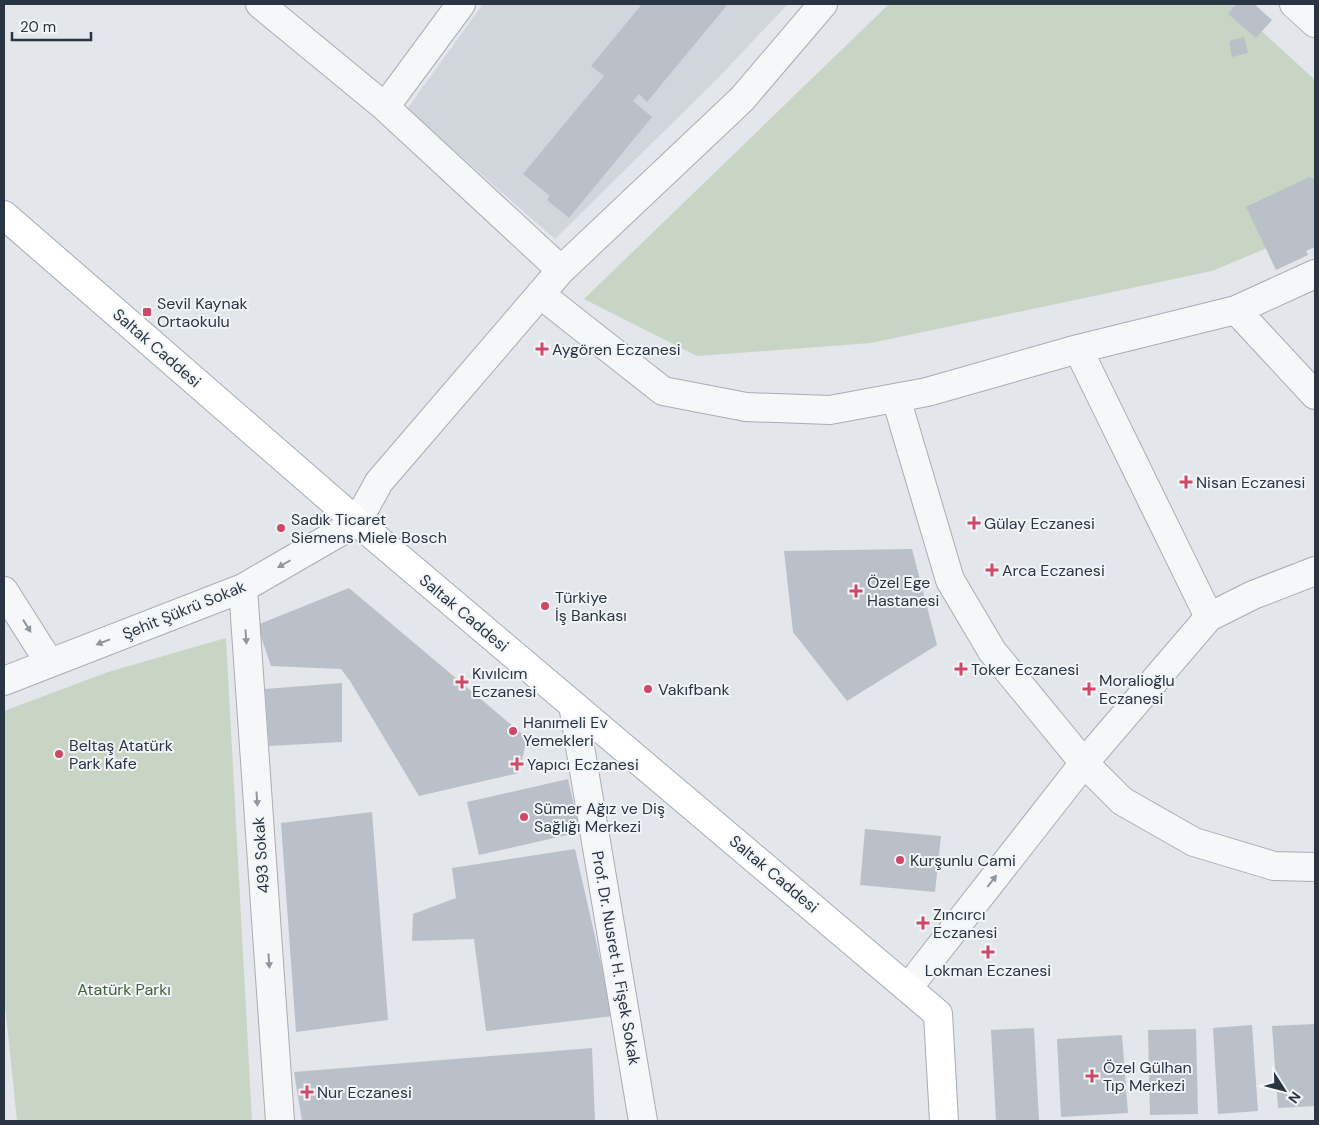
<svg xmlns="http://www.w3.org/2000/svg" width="1319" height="1125" viewBox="0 0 1319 1125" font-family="'DM Sans',sans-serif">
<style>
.built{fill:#d1d6dd}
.green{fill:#c9d5c4}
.building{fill:#bac0c8}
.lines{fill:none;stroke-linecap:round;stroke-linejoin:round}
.minor-casing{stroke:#a8adb5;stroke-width:30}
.major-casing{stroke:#a2acb7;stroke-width:30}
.minor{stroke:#f5f7f9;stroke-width:28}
.major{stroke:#fff;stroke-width:28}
.oneway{fill:#90969e}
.poi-dot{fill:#cf4867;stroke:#f2f5f8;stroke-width:2}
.labels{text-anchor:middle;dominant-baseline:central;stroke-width:4;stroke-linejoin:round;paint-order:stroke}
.poi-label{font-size:16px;fill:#2a3543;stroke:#f2f5f8;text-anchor:start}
.street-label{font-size:16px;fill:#2a3543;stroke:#f2f5f8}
.park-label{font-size:16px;fill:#425f37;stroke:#f2f5f8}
</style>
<rect width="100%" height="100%" fill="#e3e6eb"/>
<path class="built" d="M483,4H788L718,78L555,239L407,109Z"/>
<path class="green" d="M889,4H1232L1315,80V228L1212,271L871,343L697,356L584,299Z
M226,638L252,1121H17L4,995V711L108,672Z"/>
<path class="building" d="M642,4H728L647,102L639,94L633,101L652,117L569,218L547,200L550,196L523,174L604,76L591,66Z
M1236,4H1254L1272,20L1256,38L1228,14Z
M1244,37L1248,53L1232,57L1229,41Z
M1309,177L1315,179V247L1306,251L1308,255L1276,270L1246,207Z
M912,549L937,645L847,701L793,632L784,551Z
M349,588L527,738L519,773L419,796L350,681L341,669L271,666L257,625Z
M342,683V742L269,746L265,689Z
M568,779L580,832L479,855L467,802Z
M372,812L388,1020L296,1032L281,823Z
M865,829L941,836L935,892L860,885Z
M575,849L613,1016L486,1031L474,939L412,941L413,914L456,898L452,868Z
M1315,1024V1106L1278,1108L1272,1026Z
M1252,1025L1258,1111L1218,1114L1213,1028Z
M1034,1028L1039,1121H996L991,1030Z
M1196,1029L1198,1114L1150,1115L1148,1030Z
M1122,1035L1128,1113L1061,1117L1057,1039Z
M592,1048L595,1121H302L294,1072Z"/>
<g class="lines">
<g class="minor-casing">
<path id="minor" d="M260,4L385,107L561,270
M1294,4L1315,23
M385,107L461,4
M540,294L663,391L746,407L830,410L927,392L1078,349L1236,310L1315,274
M1236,310L1315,395
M1078,349L1209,617
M896,398L950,580L992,651L1084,763L1122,801L1194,842L1274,866L1315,867
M243,588L280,1121
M4,591L49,662
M4,681L243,588L357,522L379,482L561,270L742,99L823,4
M573,705L643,1121
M908,988L1084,763L1209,617L1253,595L1315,571"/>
</g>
<g class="major-casing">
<path id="major" d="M4,215L357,522L938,1014L944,1121"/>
</g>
<use href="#minor" class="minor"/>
<use href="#major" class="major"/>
</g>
<defs><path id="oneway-solid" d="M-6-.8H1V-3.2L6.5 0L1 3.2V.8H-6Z" transform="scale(1.25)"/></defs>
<g class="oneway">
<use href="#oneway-solid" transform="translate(284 564) rotate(150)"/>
<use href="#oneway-solid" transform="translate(27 626) rotate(58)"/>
<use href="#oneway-solid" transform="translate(246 637) rotate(86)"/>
<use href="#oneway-solid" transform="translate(103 642) rotate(159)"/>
<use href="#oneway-solid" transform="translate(257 799) rotate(86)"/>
<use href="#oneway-solid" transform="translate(992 881) rotate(-52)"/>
<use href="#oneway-solid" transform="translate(269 961) rotate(86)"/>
</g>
<g class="poi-dot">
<rect x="142" y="307" width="10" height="10" rx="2.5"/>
<path d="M539.5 341.5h5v5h5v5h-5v5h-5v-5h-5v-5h5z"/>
<path d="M1183.5 474.5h5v5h5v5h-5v5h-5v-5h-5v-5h5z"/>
<path d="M971.5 515.5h5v5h5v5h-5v5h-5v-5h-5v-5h5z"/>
<circle cx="281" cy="528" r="5"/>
<path d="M989.5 562.5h5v5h5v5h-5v5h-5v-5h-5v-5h5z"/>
<path d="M853.5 583.5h5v5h5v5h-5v5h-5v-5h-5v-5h5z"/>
<circle cx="545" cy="606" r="5"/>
<path d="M958.5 661.5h5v5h5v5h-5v5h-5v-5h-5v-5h5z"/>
<path d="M459.5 674.5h5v5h5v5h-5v5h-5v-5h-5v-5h5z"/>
<circle cx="648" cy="689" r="5"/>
<path d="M1086.5 681.5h5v5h5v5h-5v5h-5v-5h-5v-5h5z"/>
<circle cx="513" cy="731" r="5"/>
<circle cx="59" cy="754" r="5"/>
<path d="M514.5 756.5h5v5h5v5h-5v5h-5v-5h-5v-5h5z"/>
<circle cx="524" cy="817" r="5"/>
<circle cx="900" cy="860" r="5"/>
<path d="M920.5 915.5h5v5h5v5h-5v5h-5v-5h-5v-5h5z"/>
<path d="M985.5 944.5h5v5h5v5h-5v5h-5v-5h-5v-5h5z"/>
<path d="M1089.5 1068.5h5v5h5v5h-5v5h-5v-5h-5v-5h5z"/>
<path d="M304.5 1084.5h5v5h5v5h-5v5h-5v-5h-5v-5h5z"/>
</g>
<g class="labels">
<g class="poi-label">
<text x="157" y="303">Sevil Kaynak<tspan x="157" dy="18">Ortaokulu</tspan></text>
<text x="552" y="349">Aygören Eczanesi</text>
<text x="1196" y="482">Nisan Eczanesi</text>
<text x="291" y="519">Sadık Ticaret<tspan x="291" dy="18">Siemens Miele Bosch</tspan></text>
<text x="984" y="523">Gülay Eczanesi</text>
<text x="1002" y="570">Arca Eczanesi</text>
<text x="867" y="582">Özel Ege<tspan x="867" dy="18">Hastanesi</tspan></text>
<text x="555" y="597">Türkiye<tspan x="555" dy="18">İş Bankası</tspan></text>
<text x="971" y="669">Toker Eczanesi</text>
<text x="472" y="673">Kıvılcım<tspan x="472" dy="18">Eczanesi</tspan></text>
<text x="1099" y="680">Moralioğlu<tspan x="1099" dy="18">Eczanesi</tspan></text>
<text x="658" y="689">Vakıfbank</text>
<text x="523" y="722">Hanımeli Ev<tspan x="523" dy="18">Yemekleri</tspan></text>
<text x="69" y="745">Beltaş Atatürk<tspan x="69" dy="18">Park Kafe</tspan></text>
<text x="527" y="764">Yapıcı Eczanesi</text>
<text x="534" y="808">Sümer Ağız ve Diş<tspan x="534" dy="18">Sağlığı Merkezi</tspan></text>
<text x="910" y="860">Kurşunlu Cami</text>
<text x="933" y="914">Zıncırcı<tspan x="933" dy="18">Eczanesi</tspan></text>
<text x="988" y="970" text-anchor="middle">Lokman Eczanesi</text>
<text x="1103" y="1067">Özel Gülhan<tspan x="1103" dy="18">Tıp Merkezi</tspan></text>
<text x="317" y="1092">Nur Eczanesi</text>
</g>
<g class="street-label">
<text transform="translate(157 348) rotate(41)">Saltak Caddesi</text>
<text transform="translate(184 610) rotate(-22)">Şehit Şükrü Sokak</text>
<text transform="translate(464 613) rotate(40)">Saltak Caddesi</text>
<text transform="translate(261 855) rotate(-94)">493 Sokak</text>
<text transform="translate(774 874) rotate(40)">Saltak Caddesi</text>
<text transform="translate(616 958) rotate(80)">Prof. Dr. Nusret H. Fişek Sokak</text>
</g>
<g class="park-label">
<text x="124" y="989">Atatürk Parkı</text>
</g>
</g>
<rect width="1319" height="1125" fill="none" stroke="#2a3543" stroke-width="10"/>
<g transform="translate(1284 1090) rotate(126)" stroke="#f2f5f8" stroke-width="4" paint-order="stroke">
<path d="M0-4L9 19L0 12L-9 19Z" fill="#2a3543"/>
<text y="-8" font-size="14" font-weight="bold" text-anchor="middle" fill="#2a3543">N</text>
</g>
<path d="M12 32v8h79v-8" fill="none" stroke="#2a3543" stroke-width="2.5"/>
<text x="20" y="32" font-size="15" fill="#2a3543" stroke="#f2f5f8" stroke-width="4" paint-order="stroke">20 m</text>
</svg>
